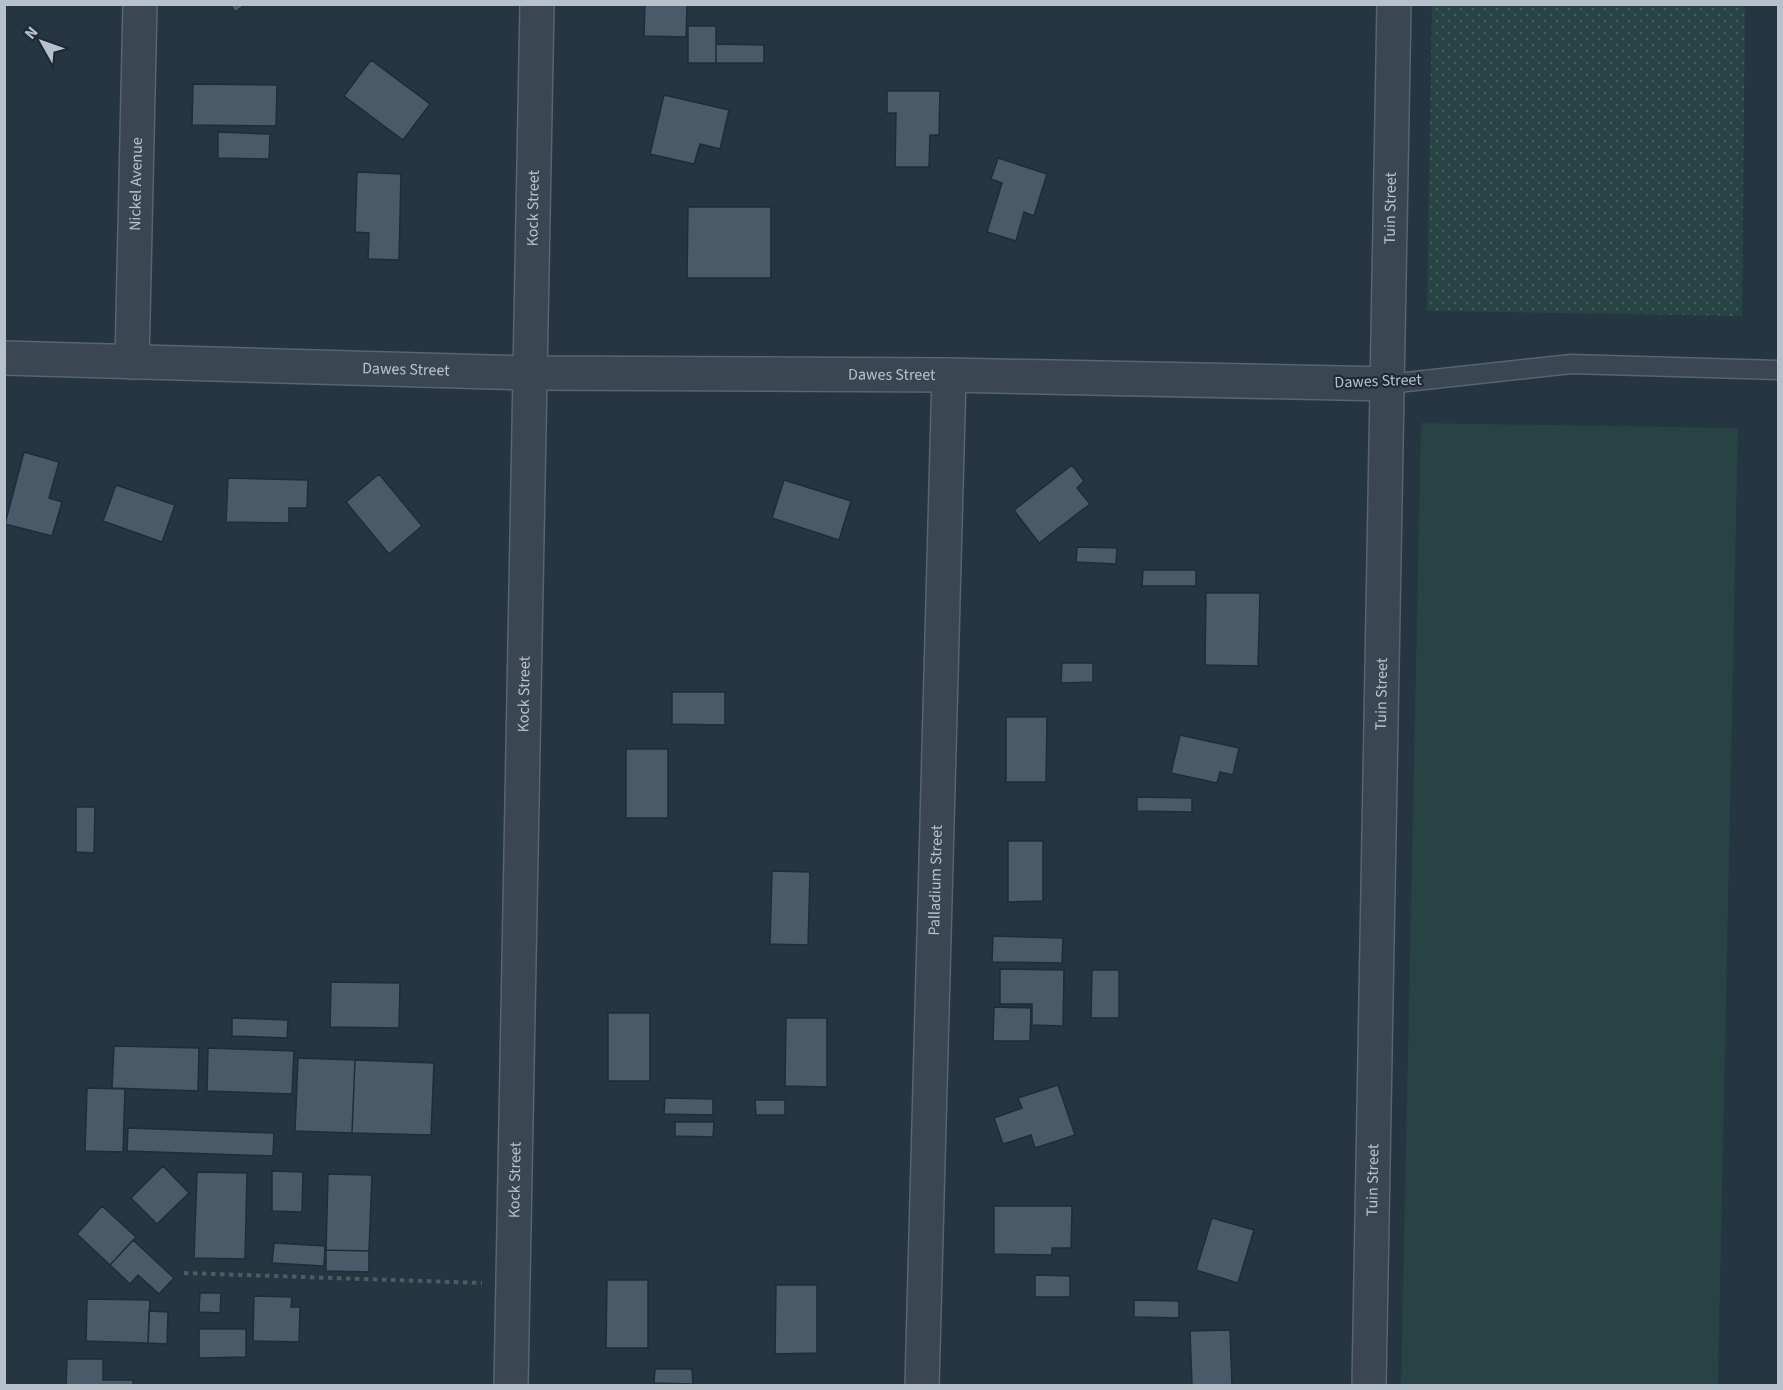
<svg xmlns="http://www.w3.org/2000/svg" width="1783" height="1390" viewBox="0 0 1783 1390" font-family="'Source Sans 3',sans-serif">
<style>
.grass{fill:url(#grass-dots)}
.green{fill:#274343}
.building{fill:#495b68;stroke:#202d39;stroke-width:1.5}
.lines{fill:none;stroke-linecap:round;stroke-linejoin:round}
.service-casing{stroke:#58646f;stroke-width:21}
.minor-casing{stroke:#58646f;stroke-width:36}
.path{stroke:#465f5f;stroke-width:4;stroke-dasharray:4.5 4.5;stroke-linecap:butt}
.service{stroke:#3a4652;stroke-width:18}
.minor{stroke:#3a4652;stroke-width:33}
.labels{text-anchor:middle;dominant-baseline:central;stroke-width:4.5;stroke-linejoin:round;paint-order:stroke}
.street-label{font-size:16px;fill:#b7c1cc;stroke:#1e2b37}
</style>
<defs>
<pattern id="grass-dots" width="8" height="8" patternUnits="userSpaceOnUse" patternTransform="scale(1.5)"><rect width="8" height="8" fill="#274343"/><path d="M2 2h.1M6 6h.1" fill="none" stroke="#445c5d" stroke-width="1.8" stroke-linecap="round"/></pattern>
</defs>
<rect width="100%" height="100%" fill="#253542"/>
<path class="grass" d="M1432,5H1745L1742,316L1427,311Z"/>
<path class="green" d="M1421,423L1738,428L1718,1385H1401Z"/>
<path class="building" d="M230,4H246L235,12Z
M645,4H687L686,37L644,36Z
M688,26H716V63H688Z
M716,44L764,45V63H716Z
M371,60L430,104L403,140L344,96Z
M193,84L277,85L276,126L192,125Z
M887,91H940L939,135H930L929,167H895L896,113H887Z
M664,95L729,110L720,149L700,144L694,164L650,154Z
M218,132L270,134L269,159L218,158Z
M998,158L1047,174L1034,216L1024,212L1016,241L987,232L1002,183L991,179Z
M357,172L401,174L399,260L368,259L369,233L355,232Z
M688,207H771V278H687Z
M24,452L59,462L49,498L62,502L52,536L5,524Z
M1072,465L1084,481L1077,488L1090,504L1039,543L1014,510Z
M379,474L422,526L389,554L346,502Z
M228,478L308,480L307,508H289V523L226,522Z
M784,480L851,501L839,540L772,518Z
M116,485L175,505L162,542L103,521Z
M1077,547L1117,548L1116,564L1076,562Z
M1143,570H1196V586H1142Z
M1206,593H1260L1258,666L1205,665Z
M1062,663H1093V682L1061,683Z
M672,692H725V725L672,724Z
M1006,717H1047L1046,782H1006Z
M1180,735L1239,748L1233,775L1220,772L1217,783L1171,773Z
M626,749H668V818H626Z
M1137,797L1192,798V812L1137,811Z
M76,807H95L94,853L76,852Z
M1008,841H1043V901L1008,902Z
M772,871L810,872L808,945L770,944Z
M993,936L1063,938L1062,963L992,962Z
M1000,969L1064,970L1063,1026L1032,1025V1004H1000Z
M1092,970H1119V1018H1091Z
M331,982L400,983L399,1028L330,1027Z
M994,1007L1031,1008L1030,1041H993Z
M608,1013H650V1081H608Z
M232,1018L288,1020L287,1038L232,1036Z
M786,1018H827V1087L785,1086Z
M114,1046L199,1048L198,1091L112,1088Z
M208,1048L294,1051L292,1094L207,1091Z
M298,1058L355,1060L352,1133L295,1131Z
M355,1060L434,1063L431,1135L352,1133Z
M1058,1085L1075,1135L1035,1148L1031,1135L1003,1144L994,1118L1022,1108L1018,1098Z
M87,1088L125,1089L123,1152L85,1151Z
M665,1098L713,1099V1115L664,1114Z
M755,1100H785V1115H756Z
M675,1122H714L713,1137L675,1136Z
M128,1128L274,1133L273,1156L127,1151Z
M163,1166L189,1193L157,1224L131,1198Z
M272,1171L303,1172L302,1212L272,1211Z
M197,1172L247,1173L245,1259L194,1258Z
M328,1174L372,1175L369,1251L326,1250Z
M102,1206L136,1237L110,1265L77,1234Z
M994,1206H1072L1071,1248H1052V1255L994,1254Z
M1212,1218L1254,1230L1238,1283L1196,1270Z
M133,1240L174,1278L159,1294L138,1275L130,1284L110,1265Z
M274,1243L325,1246L324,1266L272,1263Z
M326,1250L369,1251V1272L326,1271Z
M1035,1275L1070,1276V1297H1035Z
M607,1280H648V1348H606Z
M776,1285H817V1353L775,1354Z
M200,1293H221L220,1313L199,1312Z
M254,1296L292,1297L291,1307H300L299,1342L253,1341Z
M87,1299L150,1300L148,1343L86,1341Z
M1134,1300L1179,1301V1318L1134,1317Z
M149,1311L168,1312L167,1344L148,1343Z
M199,1329H246V1357L199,1358Z
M1230,1330L1232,1386H1192L1190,1331Z
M67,1359H103V1380H133V1386H66Z
M655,1369H692L693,1384L654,1383Z"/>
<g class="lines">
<g class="service-casing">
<path id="service" d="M1388,384L1571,364L1778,370"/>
</g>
<g class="minor-casing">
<g id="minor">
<path id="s1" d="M4,358L529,373L949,375L1388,384"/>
<path id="s2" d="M132,362L140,4"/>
<path id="s3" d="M511,1386L537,4"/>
<path id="s4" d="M922,1386L949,375"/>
<path id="s5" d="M1369,1386L1394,4"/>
</g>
</g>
<path class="path" d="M184,1273L482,1283"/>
<use href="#service" class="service"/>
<use href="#minor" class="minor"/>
</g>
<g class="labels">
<g class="street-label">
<text stroke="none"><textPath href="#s2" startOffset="178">Nickel Avenue</textPath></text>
<text stroke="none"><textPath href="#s3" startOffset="1178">Kock Street</textPath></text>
<text stroke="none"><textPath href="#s5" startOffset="1178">Tuin Street</textPath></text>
<text stroke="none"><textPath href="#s1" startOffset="402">Dawes Street</textPath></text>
<text stroke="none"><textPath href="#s1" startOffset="888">Dawes Street</textPath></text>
<text transform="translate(1378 381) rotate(-2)">Dawes Street</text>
<text stroke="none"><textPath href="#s3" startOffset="692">Kock Street</textPath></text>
<text stroke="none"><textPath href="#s5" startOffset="692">Tuin Street</textPath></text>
<text stroke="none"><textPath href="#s4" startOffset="506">Palladium Street</textPath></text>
<text stroke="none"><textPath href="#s3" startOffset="206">Kock Street</textPath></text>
<text stroke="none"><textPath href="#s5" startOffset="206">Tuin Street</textPath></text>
</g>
</g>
<rect width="1783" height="1390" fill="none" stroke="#b7c1cc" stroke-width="12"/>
<g transform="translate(42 42) rotate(310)" stroke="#1e2b37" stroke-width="4.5" paint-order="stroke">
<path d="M0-4.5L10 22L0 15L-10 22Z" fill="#b7c1cc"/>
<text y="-9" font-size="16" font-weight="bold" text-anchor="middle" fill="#b7c1cc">N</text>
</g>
</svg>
